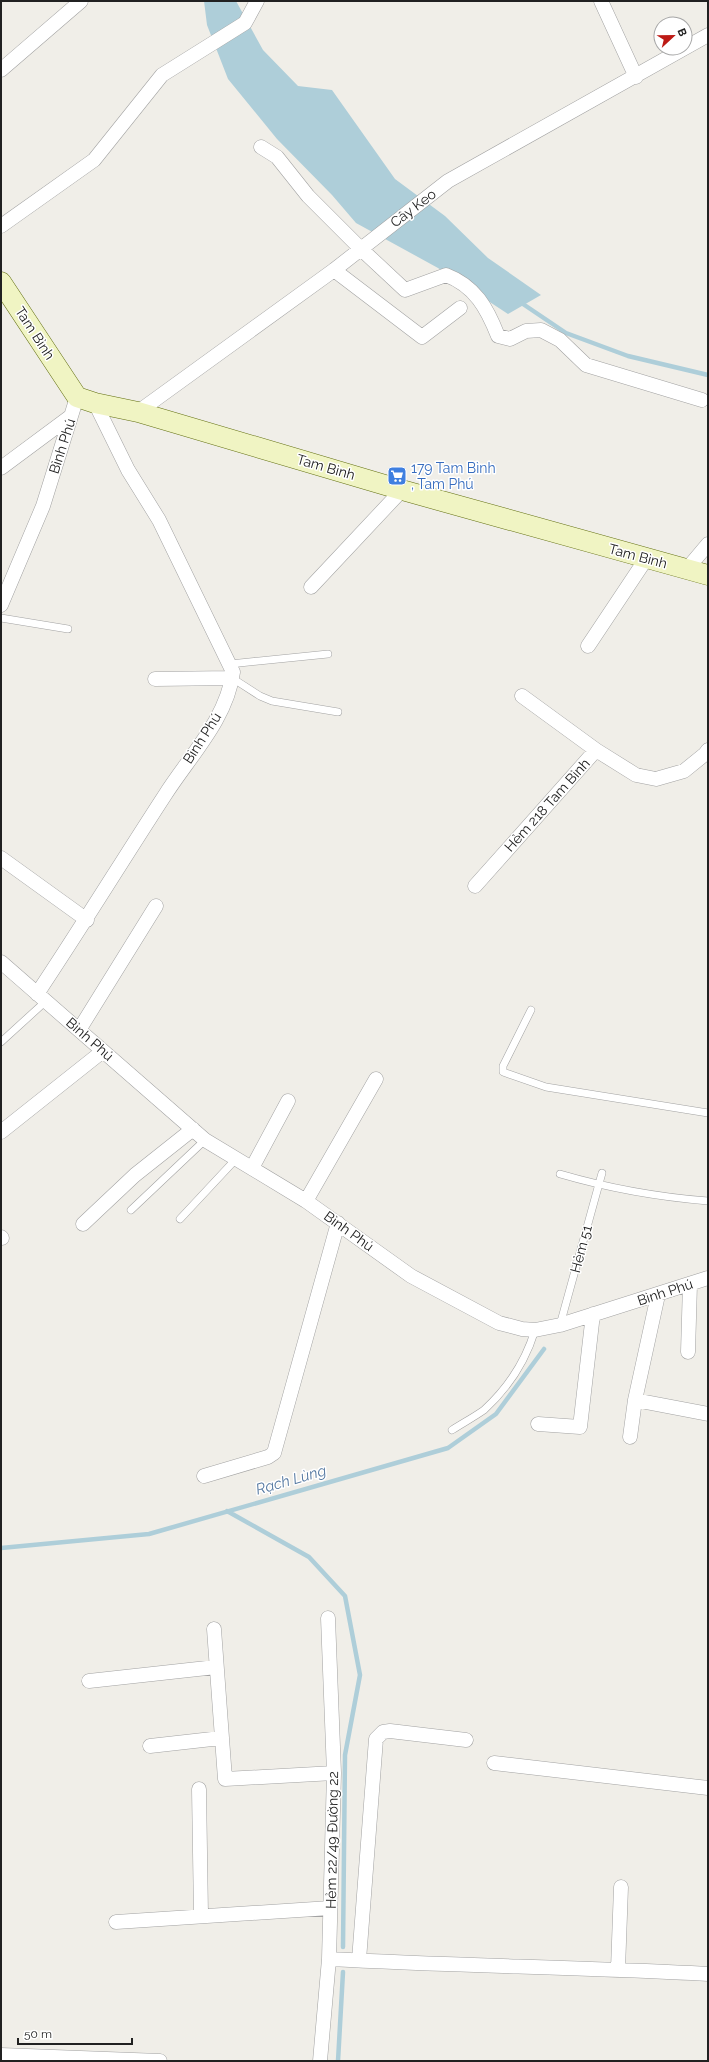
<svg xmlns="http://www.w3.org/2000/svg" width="709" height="2062" viewBox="0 0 709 2062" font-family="Raleway,sans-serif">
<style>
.water{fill:#aeced9}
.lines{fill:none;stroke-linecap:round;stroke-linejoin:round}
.stream{stroke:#aeced9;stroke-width:4.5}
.service-casing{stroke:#a2a2a2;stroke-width:8}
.minor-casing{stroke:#a2a2a2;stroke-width:15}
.secondary-casing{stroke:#626f11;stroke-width:21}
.service{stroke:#fff;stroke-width:7}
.minor{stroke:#fff;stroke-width:14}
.secondary{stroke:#f0f4c3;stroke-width:20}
.labels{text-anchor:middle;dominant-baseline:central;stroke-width:3;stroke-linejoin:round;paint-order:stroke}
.street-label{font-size:14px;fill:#212121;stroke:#fff}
.shop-label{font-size:14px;fill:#366cbe;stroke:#fff;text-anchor:start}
.water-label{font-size:15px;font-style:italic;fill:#5377a0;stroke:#fff}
</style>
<rect width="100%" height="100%" fill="#f0eee8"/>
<path class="water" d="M204,1H236L263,50L298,86L332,90L395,179L445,216L488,258L541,295L508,314L438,268L356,223L332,195L277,139L228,79L207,25Z"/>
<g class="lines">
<path class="stream" d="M520,302L566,333L628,356L708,375
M227,1511L309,1557L345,1596L360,1675L345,1755L343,1947
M1,1548L149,1534L448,1448L496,1414L544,1349
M338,2061L343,1972"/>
<g class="service-casing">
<path id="service" d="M1,618L68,629
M230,664L328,654
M232,678L260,696L272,701L338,712
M531,1010L503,1066V1072L546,1087L708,1113
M1,1042L46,1001
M560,1174C608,1188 658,1197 708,1201
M131,1210L205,1140
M180,1219L236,1159
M560,1325L602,1173
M452,1430C463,1423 474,1417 484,1410C508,1388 526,1360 535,1330"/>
</g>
<g class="minor-casing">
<path id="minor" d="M601,1L636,77
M1,70L81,1
M261,147L277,157L308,196L360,248L405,290L446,275C475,286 487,308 498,336L510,339L526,331L541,330L560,340L586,365L702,400
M1,226L94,160L162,75L245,23L257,1
M334,270L422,337L460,308
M138,412L334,270L448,181L708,35
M1,468L71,416
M687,569L708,544
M311,587L402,490
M1,605L43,506L77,397
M588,646L646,559
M155,679L232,678
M522,696L596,750
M1,858L87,920
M475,886L596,750L636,775L656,779L684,771L705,754L708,750
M1,962L205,1140L306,1201L411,1276L499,1323L522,1329L535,1330L560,1325L708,1278
M37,994C81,928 122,861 165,795C189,757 227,719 233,672L159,520L128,470L95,403
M79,1030L156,906
M1,1132L103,1051
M252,1168L288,1101
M306,1201L376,1079
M83,1224L135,1175L193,1129
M1,1237L2,1238
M688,1352L690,1284
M635,1400L708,1414
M538,1424L580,1427L593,1314
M630,1437L635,1400L658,1295
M204,1476L268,1457L274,1453L338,1223
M214,1629L225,1779L334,1773
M89,1681L216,1667
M150,1746L221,1738
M494,1763L708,1788
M199,1789L201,1915
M116,1922L330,1908
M329,1959C455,1966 582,1967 708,1974
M359,1960L376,1739L383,1732L390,1731L466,1740
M618,1969L621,1887
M1,2055L160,2061
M320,2061L329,1959L334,1773L328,1618"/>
</g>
<g class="secondary-casing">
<path id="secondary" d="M1,282L77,397L95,403L138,412L402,490L708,575"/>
</g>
<use href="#service" class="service"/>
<use href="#minor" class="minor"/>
<use href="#secondary" class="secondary"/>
</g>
<defs>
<g id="supermarket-square" transform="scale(1)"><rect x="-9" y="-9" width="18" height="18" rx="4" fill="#3f7fe0" stroke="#fff"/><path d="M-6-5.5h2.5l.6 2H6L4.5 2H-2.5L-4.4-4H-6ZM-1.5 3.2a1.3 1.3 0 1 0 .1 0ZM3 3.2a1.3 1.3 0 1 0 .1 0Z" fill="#fff"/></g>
</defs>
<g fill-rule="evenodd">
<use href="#supermarket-square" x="397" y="476"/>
</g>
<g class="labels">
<g class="street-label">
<text transform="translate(413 208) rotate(-37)">Cây Keo</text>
<text transform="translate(35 333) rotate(57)">Tam Bình</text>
<text transform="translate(62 446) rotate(-72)">Bình Phú</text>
<text transform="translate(326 467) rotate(16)">Tam Bình</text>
<text transform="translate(638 556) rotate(15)">Tam Bình</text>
<text transform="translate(202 738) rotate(-57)">Bình Phú</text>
<text transform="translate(547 805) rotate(-48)">Hẻm 218 Tam Bình</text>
<text transform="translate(90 1039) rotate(41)">Bình Phú</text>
<text transform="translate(349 1231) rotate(36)">Bình Phú</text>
<text transform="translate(581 1249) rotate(-75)">Hẻm 51</text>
<text transform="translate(665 1292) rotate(-18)">Bình Phú</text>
<text transform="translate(332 1840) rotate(-89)">Hẻm 22/49 Đường 22</text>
</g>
<g class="shop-label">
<text x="411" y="468">179 Tam Bình<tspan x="411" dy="16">, Tam Phú</tspan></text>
</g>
<g class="water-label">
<text transform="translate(291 1480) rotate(-16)">Rạch Lùng</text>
</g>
</g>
<rect width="709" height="2062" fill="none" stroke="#212121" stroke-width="4"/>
<g transform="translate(673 36) rotate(68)"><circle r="19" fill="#ffffff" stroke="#a6a6a6"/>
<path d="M0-3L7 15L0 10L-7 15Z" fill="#bd1a15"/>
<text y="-6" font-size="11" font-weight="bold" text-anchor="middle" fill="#212121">B</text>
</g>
<path d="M18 2038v6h114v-6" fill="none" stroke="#212121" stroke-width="2"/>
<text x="24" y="2038" font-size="12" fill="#212121" stroke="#ffffff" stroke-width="3" paint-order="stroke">50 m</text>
</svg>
